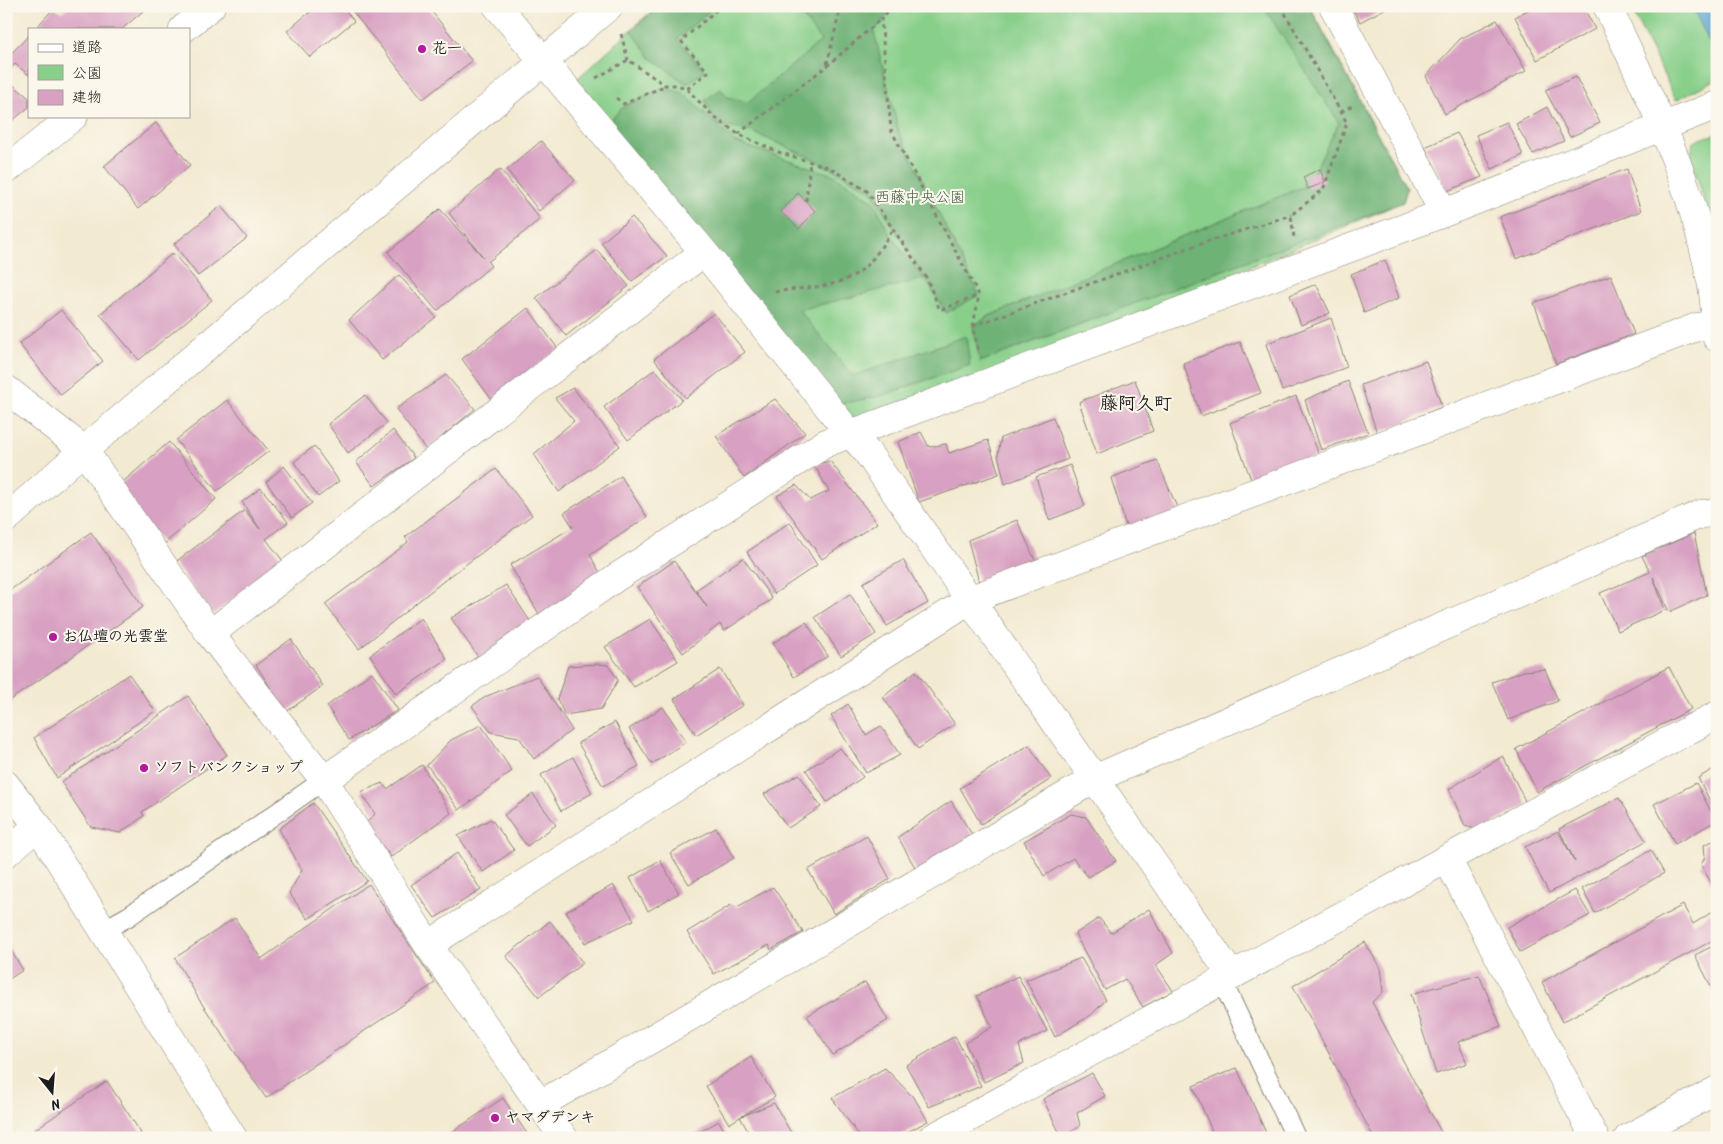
<svg xmlns="http://www.w3.org/2000/svg" width="1723" height="1144" viewBox="0 0 1723 1144" font-family="Kalam,'Klee One',sans-serif">
<style>
.green{fill:#88cf8a;stroke:#527653}
.forest{fill:#6eb276;stroke:#456749}
.water{fill:#57a3cf;stroke:#3a6076}
.building{fill:#d8a0c2}
.lines{fill:none;stroke-linecap:round;stroke-linejoin:round}
.service-casing{stroke:#888377;stroke-width:21}
.minor-casing{stroke:#888377;stroke-width:29}
.tertiary-casing{stroke:#888377;stroke-width:29}
.secondary-casing{stroke:#888377;stroke-width:29}
.path{stroke:#888377;stroke-width:3;stroke-dasharray:4 4;stroke-linecap:butt}
.service{stroke:#fff;stroke-width:19}
.minor{stroke:#fff;stroke-width:28}
.tertiary{stroke:#fff;stroke-width:28}
.secondary{stroke:#fff;stroke-width:28}
.poi-dot{fill:#b5179e;stroke:#fbf7ec;stroke-width:2}
.labels{text-anchor:middle;dominant-baseline:central;stroke-width:4;stroke-linejoin:round;paint-order:stroke}
.poi-label{font-size:15px;font-weight:bold;fill:#1c1c1c;stroke:#fbf7ec;text-anchor:start}
.park-label{font-size:15px;fill:#425b42;stroke:#fbf7ec}
.quarter-label{font-size:18px;font-weight:bold;fill:#1c1c1c;stroke:#fbf7ec}
</style>
<rect width="100%" height="100%" fill="#fbf7ec"/>
<filter id="ink" filterUnits="userSpaceOnUse"><feTurbulence type="fractalNoise" baseFrequency=".02" numOctaves="2"/><feDisplacementMap in="SourceGraphic" scale="10" xChannelSelector="R" yChannelSelector="G"/><feConvolveMatrix kernelMatrix="1 2 1 2 8 2 1 2 1" color-interpolation-filters="sRGB"/></filter>
<filter id="wash" filterUnits="userSpaceOnUse"><feTurbulence type="fractalNoise" baseFrequency=".0096" numOctaves="4" result="noise"/><feDisplacementMap in="SourceGraphic" scale="20" xChannelSelector="R" yChannelSelector="G"/><feGaussianBlur stdDeviation="1.12" result="paint"/><feColorMatrix in="noise" values="0 0 0 0 0 0 0 0 0 0 0 0 0 0 0 0 0 1.4 0 .05"/><feComposite in="paint" operator="in"/></filter>
<g filter="url(#wash)">
<rect width="100%" height="100%" fill="#f3ead2"/>
<path class="green" d="M657,6H1310L1407,189L1403,202L984,379L850,427L577,79Z
M1630,6H1692L1717,58V79L1676,100Z
M1717,133V243L1691,157L1693,142Z"/>
<path class="forest" d="M660,6H715L677,39L705,71L687,84L651,58L631,30Z
M795,6H894L874,32L899,132L979,295L946,313L871,190L809,157L752,132L718,125L734,142L834,175L874,201L888,231L924,279L799,310L853,376L966,336L970,365L881,396L840,404L608,123L624,106L664,88L683,93L717,125L705,100L721,89L728,97L748,102L821,41Z
M1263,6H1309L1407,189L1403,202L980,362L973,326L989,316L1307,185L1339,123Z"/>
<path class="water" d="M1692,6H1717V58Z"/>
<g id="blocks">
<path class="building" d="M69,6H149L122,29H35L54,8L62,12Z
M317,6H342L354,21L310,57L287,31Z
M348,6H427L472,61L423,99Z
M1351,6H1390L1360,22Z
M1535,6H1583L1595,29L1537,60L1515,17Z
M1497,20L1526,71L1445,114L1426,76L1460,39Z
M29,35V75L15,64L6,73V59Z
M1576,77L1600,123L1570,137L1545,90Z
M6,79L29,98V107L6,126Z
M1547,107L1564,141L1533,154L1516,124Z
M1507,122L1523,155L1492,169L1476,135Z
M156,123L190,165L138,209L104,166Z
M1457,133L1482,177L1447,191L1425,147Z
M541,141L575,180L539,211L507,170Z
M500,169L540,219L488,262L491,266L437,311L388,252L440,209L483,257L449,213Z
M1320,169L1325,182L1308,189L1303,177Z
M1627,169L1641,211L1516,259L1500,217Z
M798,193L815,211L799,229L781,212Z
M221,206L247,238L198,276L174,244Z
M632,217L667,256L632,281L601,243Z
M597,250L629,286L566,336L536,298Z
M173,253L212,300L139,360L100,314Z
M1385,260L1399,298L1364,313L1351,274Z
M399,275L436,317L382,360L349,320Z
M1611,275L1634,334L1556,364L1534,303Z
M1316,284L1330,313L1301,325L1290,295Z
M528,308L558,349L492,400L462,359Z
M61,310L103,361L61,395L19,344Z
M714,313L745,352L686,398L654,359Z
M1331,318L1347,367L1282,391L1266,344Z
M1240,342L1261,393L1201,416L1183,363Z
M1426,361L1442,407L1377,433L1361,385Z
M655,369L682,400L628,440L604,407Z
M446,375L475,409L426,450L396,409Z
M1135,380L1153,431L1097,454L1079,402Z
M1348,381L1368,433L1321,450L1305,400Z
M573,388L620,446L559,492L534,454L574,421L555,398Z
M365,395L387,423L348,453L328,424Z
M1296,396L1319,455L1252,482L1230,423Z
M775,399L805,433L744,478L716,436Z
M227,400L269,451L217,491L176,440Z
M1053,417L1068,459L1005,484L998,455L1001,438Z
M393,430L414,458L374,486L356,462Z
M921,432L929,447L946,444L949,453L988,440L999,474L919,502L898,442Z
M169,442L216,499L164,544L116,488Z
M314,446L339,481L318,497L294,462Z
M1157,460L1179,512L1128,532L1111,478Z
M830,461L877,523L822,559L777,496L796,485L810,500L829,491L814,465Z
M1070,465L1085,506L1049,520L1036,477Z
M284,466L312,503L292,518L266,482Z
M496,469L532,515L441,583L359,649L325,604L385,560L408,542L405,537Z
M621,476L647,517L590,555L603,578L542,619L510,565L573,527L564,513Z
M261,488L288,522L266,539L283,561L213,614L174,563L245,510L260,529L242,502Z
M1017,520L1035,560L979,582L968,540Z
M790,522L817,565L774,594L747,552Z
M91,532L143,607L6,703V593Z
M1694,533L1707,595L1669,612L1653,577L1665,610L1618,631L1600,593L1650,572L1642,556Z
M743,558L772,599L724,631L720,624L683,653L637,587L674,561L707,607L696,590Z
M903,560L928,603L887,626L863,583Z
M506,585L534,627L481,661L451,618Z
M850,594L876,634L841,656L815,617Z
M421,618L447,659L396,694L370,655Z
M650,619L678,661L634,687L605,647Z
M806,622L828,656L794,677L773,643Z
M291,639L323,686L286,712L256,665Z
M598,664L608,665L618,680L601,709L565,715L557,699L568,666Z
M1669,667L1691,709L1537,792L1516,749Z
M720,669L743,705L696,735L674,699Z
M1545,669L1558,701L1508,720L1492,682L1524,671Z
M916,671L955,724L918,749L883,697Z
M372,672L398,710L349,740L327,706Z
M129,674L155,711L57,778L34,738Z
M537,676L572,730L534,759L519,737L491,732L472,706L487,696Z
M188,696L227,755L142,812L144,816L120,833L91,827L61,782Z
M848,704L866,735L881,726L900,755L866,773L831,716Z
M663,707L686,742L652,764L629,729Z
M615,722L639,766L603,786L578,743Z
M481,725L512,771L459,810L427,765L451,740Z
M1029,745L1051,779L981,824L960,788Z
M840,748L863,777L827,802L806,770Z
M1503,756L1527,805L1480,830L1465,826L1449,789Z
M573,757L592,793L561,811L541,775Z
M422,765L451,813L391,857L365,824L375,814L361,792L382,783L387,789Z
M1717,767V814L1698,778Z
M799,774L821,807L788,828L764,794Z
M1696,783L1716,821L1675,844L1654,804Z
M533,794L556,825L527,846L504,815Z
M1619,798L1646,841L1549,893L1525,847L1558,831L1575,862L1559,829Z
M951,801L973,836L917,871L898,837Z
M313,803L367,881L308,919L289,893L302,870L279,829Z
M1071,814L1086,817L1116,861L1088,877L1073,858L1044,876L1024,841Z
M491,819L514,850L483,872L458,836Z
M716,828L734,858L689,884L670,853Z
M867,836L890,879L834,914L808,870Z
M1717,839V883L1713,886L1701,865L1705,857L1704,845Z
M1651,850L1664,873L1595,913L1582,889Z
M457,853L481,890L435,918L411,885Z
M660,860L679,893L648,911L630,878Z
M369,884L435,983L266,1098L200,1001L175,958L235,918L261,959Z
M613,885L634,920L585,943L566,912Z
M773,887L803,932L771,950L769,945L714,974L687,932L731,905L737,907Z
M1575,890L1590,915L1520,952L1507,927Z
M1683,905L1693,924L1717,909V938L1562,1022L1542,982Z
M1149,909L1173,953L1156,965L1173,991L1143,1007L1125,979L1105,990L1075,934L1099,918L1111,933Z
M550,921L583,963L539,997L506,956Z
M1365,942L1380,968L1383,992L1372,1002L1444,1138H1374L1293,986Z
M6,943L23,970L6,981Z
M1717,944V998L1695,955Z
M1081,958L1106,1000L1091,1015L1055,1037L1026,980Z
M1479,975L1501,1026L1458,1042L1467,1063L1436,1074L1411,994Z
M1018,976L1047,1031L1019,1045L1024,1063L984,1082L965,1043L992,1027L977,996Z
M865,982L888,1020L833,1055L807,1016Z
M955,1036L981,1086L929,1107L906,1065Z
M751,1057L775,1097L740,1117L774,1103L794,1138H752L740,1117L729,1124L706,1086Z
M885,1068L915,1099L928,1121L896,1138H861L832,1098Z
M1237,1068L1266,1133L1257,1138H1215L1193,1086Z
M1092,1073L1105,1096L1077,1113L1080,1126L1062,1138L1043,1099Z
M107,1081L141,1133L133,1138H22Z
M503,1098L530,1138H443Z
M719,1121L728,1138H689Z"/>
</g>
</g>
<g filter="url(#ink)">
<use href="#blocks" fill-opacity="0" stroke="#888377" stroke-width="1"/>
<g class="lines">
<g class="service-casing">
<path id="service" d="M104,930L129,916L324,780
M1222,981L1296,1138"/>
</g>
<g class="minor-casing">
<path id="minor" d="M497,6L704,252L842,424L867,452L1232,976
M1333,6L1444,213
M1607,6C1650,95 1692,183 1711,281C1715,299 1715,319 1717,338
M183,29L211,6
M6,170L74,116
M6,389L84,450L210,634L324,780L428,945L564,1138
M210,634L704,252
M324,780L617,577L826,443L1444,213L1717,105
M6,853L38,826
M1447,859L1595,1138
M428,945L971,599L1697,327L1715,324
M541,1104L1094,779L1701,514L1717,513
M932,1138L1465,849L1717,715"/>
</g>
<g class="tertiary-casing">
<path id="tertiary" d="M6,519L84,450L609,6
M6,785L38,826L233,1138"/>
</g>
<g class="secondary-casing">
<path id="secondary" d="M1628,1138L1717,1090"/>
</g>
<path class="path" d="M893,6L881,19L891,130L979,295L973,326L979,354
M1263,6L1264,8L1269,6
M1281,6L1347,123L1323,190L1291,215L1294,238
M621,34L628,60
M827,64L841,6
M596,78L628,60L665,85H678L687,89L713,116L738,134L778,152L828,167L867,191L926,277L940,310L979,295
M687,89L708,72L681,41L721,6
M616,98L624,104L664,86
M1341,112L1353,105
M738,134L827,66L881,19
M806,201L810,162
M775,292C806,286 843,290 867,265C877,255 884,242 893,230
M973,326L1203,243L1291,215"/>
<use href="#service" class="service"/>
<use href="#minor" class="minor"/>
<use href="#tertiary" class="tertiary"/>
<use href="#secondary" class="secondary"/>
</g>
</g>
<g class="poi-dot">
<circle cx="422" cy="49" r="5"/>
<circle cx="53" cy="637" r="5"/>
<circle cx="144" cy="768" r="5"/>
<circle cx="495" cy="1118" r="5"/>
</g>
<g class="labels">
<g class="poi-label">
<text x="432" y="49">花一</text>
<text x="63" y="637">お仏壇の光雲堂</text>
<text x="154" y="768">ソフトバンクショップ</text>
<text x="505" y="1118">ヤマダデンキ</text>
</g>
<g class="park-label">
<text x="920" y="198">西藤中央公園</text>
</g>
<g class="quarter-label">
<text x="1136" y="404">藤阿久町</text>
</g>
</g>
<rect width="1723" height="1144" fill="none" stroke="#fbf7ec" stroke-width="25"/>
<rect x="28" y="28" width="162" height="90" fill="#fbf7ec" stroke="#a29f99"/>
<rect x="38" y="44" width="25" height="8" fill="#ffffff" stroke="#a29f99"/>
<text x="72" y="52" font-size="15" fill="#1c1c1c">道路</text>
<rect x="38" y="65" width="25" height="15" fill="#88cf8a" stroke="#a29f99"/>
<text x="72" y="78" font-size="15" fill="#1c1c1c">公園</text>
<rect x="38" y="90" width="25" height="15" fill="#d8a0c2" stroke="#a29f99"/>
<text x="72" y="102" font-size="15" fill="#1c1c1c">建物</text>
<g transform="translate(52 1092) rotate(163)" stroke="#fbf7ec" stroke-width="4" paint-order="stroke">
<path d="M0-4L9 19L0 12L-9 19Z" fill="#1c1c1c"/>
<text y="-8" font-size="14" font-weight="bold" text-anchor="middle" fill="#1c1c1c">N</text>
</g>
</svg>
